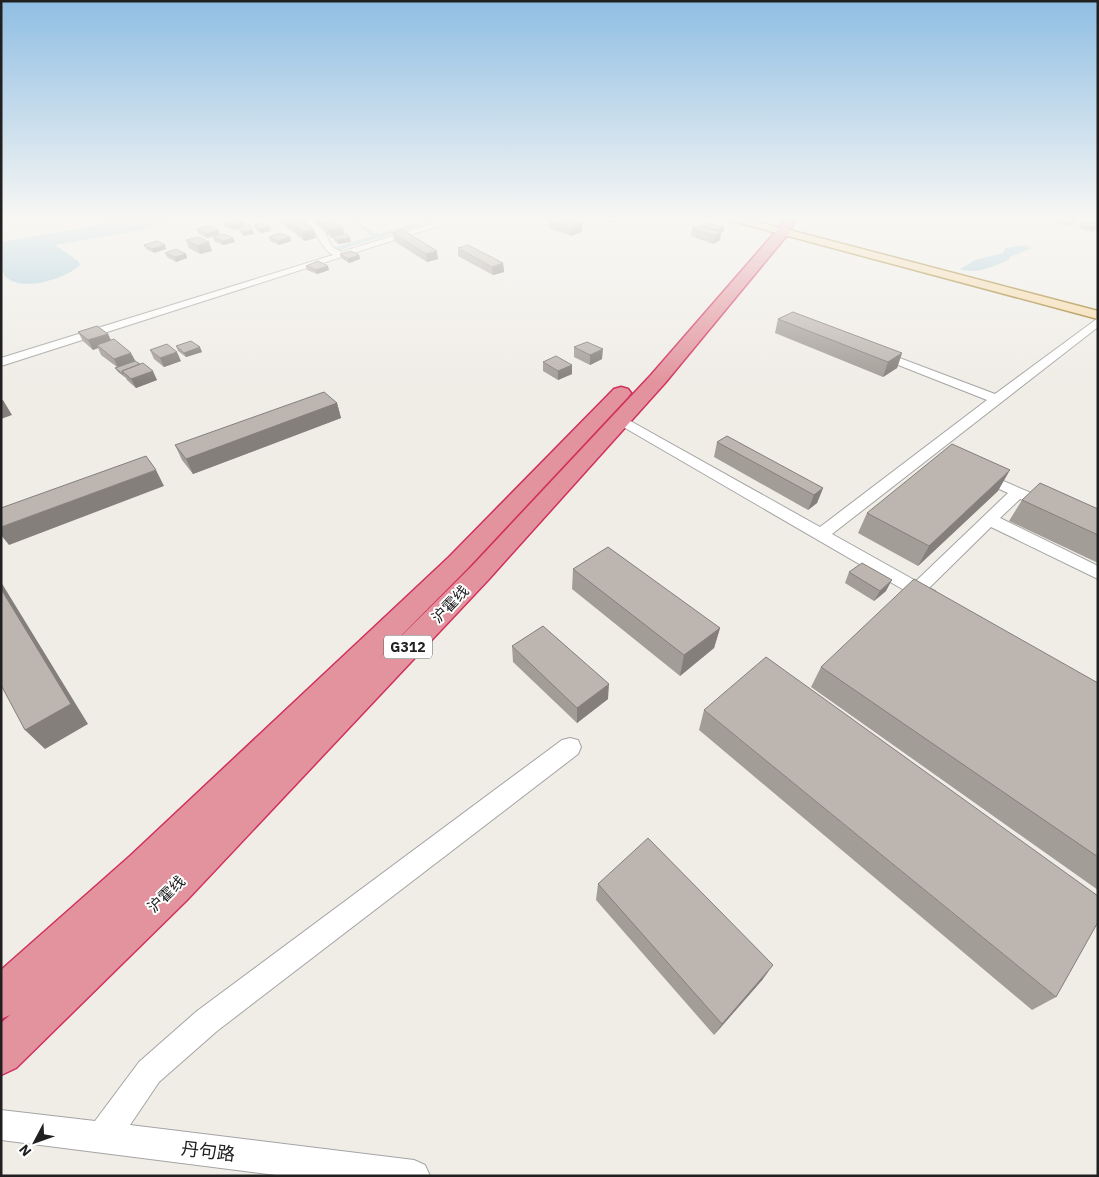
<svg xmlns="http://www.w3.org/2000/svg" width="1099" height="1177" viewBox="0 0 1099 1177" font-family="'IBM Plex Sans','Noto Sans SC',sans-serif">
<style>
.water{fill:#aacddb}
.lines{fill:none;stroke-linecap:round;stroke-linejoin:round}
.minor-casing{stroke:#a4a4a4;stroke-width:2}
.major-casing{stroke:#936d09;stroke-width:3}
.highway-casing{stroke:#d1305e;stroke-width:3}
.minor{fill:#fff;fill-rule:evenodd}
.major{fill:#f7d8a5;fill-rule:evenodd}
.highway{fill:#e2939d;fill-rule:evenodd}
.wall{fill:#a39d97}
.shaded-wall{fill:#847f7b}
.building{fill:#bdb6b0;stroke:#847f7b}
.labels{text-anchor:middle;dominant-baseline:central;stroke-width:4;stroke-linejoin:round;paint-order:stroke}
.shield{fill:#fff;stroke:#636363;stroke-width:1}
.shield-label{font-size:14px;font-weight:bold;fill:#202020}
.street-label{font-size:15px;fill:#202020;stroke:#fff}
.near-street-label{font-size:18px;fill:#202020;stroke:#fff}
</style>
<rect width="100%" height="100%" fill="#f0ede7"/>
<path class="water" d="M110,219H199C182,222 157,223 142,230L55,245L78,261L80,265C66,279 20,293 5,276C0,269 1,251 1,242L88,227Z
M348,219H363L364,221L361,224L375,233H382L430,219H441L339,250L334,248L372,236Z
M1025,245L1032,248L1010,257L1009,260C993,266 977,275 960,269L975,260L1003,253L1005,248Z"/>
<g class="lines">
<g class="minor-casing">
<path id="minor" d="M307,219C323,218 325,235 331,245C333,248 338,250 341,252L448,219H460L1,366V358L333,255C319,247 320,233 307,223Z
M1077,219L1098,220V225L1078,221Z
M1098,318V327L832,534L916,581L1008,493L975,478L973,475L975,472L980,471L1052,502L1055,505L1052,508H1042L1020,499L1000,518L1098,566V579L991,527L929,588L935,591L938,596L935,601L929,602L923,601L613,421L615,418H625L820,527L987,400L873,355L871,353L873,351H881L995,394Z
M570,738L578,740L581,747L578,754L217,1031L159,1082L130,1125L414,1160L425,1165L430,1176H284L1,1140V1110L95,1121L139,1062L197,1011L562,740Z"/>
</g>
<g class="major-casing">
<path id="major" d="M731,219H748L1098,311V319L732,221Z"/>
</g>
<g class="highway-casing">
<path id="highway" d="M784,219H796L788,234L665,383L489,579L187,900L16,1068L1,1075V1023L10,1015L1,1019V970L130,856L449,557L614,389L621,387L628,389L631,393L628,397L467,569L378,659L471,567L651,375L778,229Z"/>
</g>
<use href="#minor" class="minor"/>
<use href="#major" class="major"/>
<use href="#highway" class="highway"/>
</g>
<path class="wall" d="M282,219L298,221L314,230L316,238L304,241L292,230H290L283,223Z
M313,219H332L343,227L344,234L351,242L338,244L334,240L333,237L332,238L314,222Z
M599,219H619V220L611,223Z
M1040,219H1076L1074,223L1070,226Z
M549,220L582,232L571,236L549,228Z
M223,222L244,223L245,226L253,230L254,234L243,236L240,231L239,229L233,230L224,226Z
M1081,224H1098V227L1093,232L1079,228Z
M254,225L271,231L260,233L255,229Z
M703,226L724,231L721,232L720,240L713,244L691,236L692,228L703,227Z
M197,229L220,234L207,238L198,233Z
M393,233L438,259L427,262L394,241Z
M213,237L235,242L223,245L214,241Z
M269,237L291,241L279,245L270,241Z
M186,240L212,251L200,254L189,248Z
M144,245L166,249L154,253L146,249Z
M458,248L503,263L504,272L493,275L458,256Z
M165,253L186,254L187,258L176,262L167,257Z
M340,254L359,255L360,259L349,263L341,258Z
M306,266L329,270L317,274L307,270Z
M778,319L902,353L897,368L883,377L775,333Z
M78,332L108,334L111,340L157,380L136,388L127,380L126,378L118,372L115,368L117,367L101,355L98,348L93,350L83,341Z
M176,346L202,352L186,357L178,351Z
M574,347L602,359L590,365L574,357Z
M150,350L181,361L164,367L154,359Z
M543,362L572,365V374L558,380L543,371Z
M337,403L341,418L193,474L182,460L175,445Z
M717,442L823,488L817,503L808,510L714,457Z
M998,491L918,566L858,533L867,513Z
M1022,500L1098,509V563L1009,521Z
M573,569L720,628L714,648L680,676L572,589Z
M849,572L886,591L874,601L845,583Z
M512,646L608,699L577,723L513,662Z
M821,667L1098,683V890L811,687Z
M704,710L1056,997L1032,1010L699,730Z
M598,884L763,979L714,1035L596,900Z"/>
<path class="shaded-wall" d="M611,219H619V220L611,223Z
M1073,219H1076L1074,223L1070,226Z
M244,223L245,227L233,230L232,226Z
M582,224V232L571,236V228Z
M270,227L271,231L260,233L259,229Z
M343,227L344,235L332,238L330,230Z
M724,227V231L716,234L717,230Z
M218,230L220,234L207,238L206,234Z
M253,230L254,234L243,236L242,232Z
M314,230L316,238L304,241L302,232Z
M721,232L720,240L713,244L714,236Z
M290,237L291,241L279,245L278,241Z
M233,238L235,242L223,245L222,241Z
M350,238L351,242L338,244L337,240Z
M209,242L212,251L200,254L197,246Z
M165,245L166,249L154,253L152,249Z
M437,251L438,259L427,262L426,254Z
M186,254L187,258L176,262L175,257Z
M359,255L360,259L349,263L348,259Z
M503,263L504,272L493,275L492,267Z
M328,266L329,270L317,274L316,270Z
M108,334L112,343L97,345L98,348L93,350L88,340Z
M200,347L202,352L186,357L184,353Z
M603,349L602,359L590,365V355Z
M177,352L181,361L164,367L160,358Z
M131,353L136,362L118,368L114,359Z
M902,353L897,368L883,377L888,362Z
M572,365V374L558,380V371Z
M153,371L157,380L136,388L131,379Z
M3,400L12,415L1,419V401Z
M337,403L341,418L193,474L186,459Z
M156,470L164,486L9,545L1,535V527Z
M1010,470L998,491L918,566L929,546Z
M823,488L817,503L808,510L814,495Z
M892,580L886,591L874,601L880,591Z
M1,582L88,724L45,749L25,730L1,589Z
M720,628L714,648L680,676L684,655Z
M609,684L608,699L577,723V708Z
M773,965L763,979L714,1035L722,1024Z"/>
<path class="building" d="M235,219L244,223L232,226L223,222Z
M282,219H295L298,221L290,222L291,226H289Z
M317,219H332L343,227L330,230Z
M552,219H567L582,224L571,228L549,220Z
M302,220L314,230L302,232L290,222Z
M1085,221L1098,224V225L1095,228L1081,224Z
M265,223L270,227L259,229L254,225Z
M710,223L724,227L717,230L703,226Z
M249,225L253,230L242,232L238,227Z
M209,226L218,230L206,234L197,229Z
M700,226L721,232L714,236L692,228Z
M403,230L437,251L426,254L393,233Z
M280,233L290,237L278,241L269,237Z
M224,234L233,238L222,241L213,237Z
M347,234L350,238L337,240L333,236Z
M198,237L209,242L197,246L186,240Z
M157,241L165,245L152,249L144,245Z
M468,245L503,263L492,267L458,248Z
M176,249L186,254L175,257L165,253Z
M351,251L359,255L348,259L340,254Z
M318,261L328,266L316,270L306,266Z
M793,312L902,353L888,362L778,319Z
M97,326L108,334L88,340L78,332Z
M114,339L131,353L114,359L97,345Z
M191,341L200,347L184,353L176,346Z
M587,342L603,349L590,355L574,347Z
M167,344L177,352L160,358L150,350Z
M556,356L572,365L558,371L543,362Z
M135,361L140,364L122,371L123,373V374L115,368Z
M143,363L153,371L131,379L122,371Z
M324,392L337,403L186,459L175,445Z
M727,436L823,488L814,495L717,442Z
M952,444L1010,470L929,546L867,513Z
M146,456L156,470L1,527V508Z
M1040,483L1098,509V535L1022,500Z
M608,547L720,628L684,655L573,569Z
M862,563L892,580L880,591L849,572Z
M914,579L1098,683V857L821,667Z
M1,589L71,704L25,730L1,685Z
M543,626L609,684L577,708L512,646Z
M766,657L1098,896V922L1056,997L704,710Z
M648,838L773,965L722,1024L598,884Z"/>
<linearGradient id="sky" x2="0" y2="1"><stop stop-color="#8fbee3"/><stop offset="0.57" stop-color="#f8f7f4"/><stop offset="1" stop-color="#f8f7f4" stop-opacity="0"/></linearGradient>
<rect width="1099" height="384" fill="url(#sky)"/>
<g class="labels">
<rect class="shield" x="384" y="635.5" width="48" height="23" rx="4"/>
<g class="shield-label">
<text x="408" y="647">G312</text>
</g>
<g class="street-label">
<text transform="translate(450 604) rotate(-46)">沪霍线</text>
<text transform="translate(166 894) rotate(-44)">沪霍线</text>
</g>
<g class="near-street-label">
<text transform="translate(208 1151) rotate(7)">丹句路</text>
</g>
</g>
<rect width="1099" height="1177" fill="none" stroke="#202020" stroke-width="5"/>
<g transform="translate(35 1142) rotate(229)" stroke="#ffffff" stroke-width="4" paint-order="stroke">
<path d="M0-4L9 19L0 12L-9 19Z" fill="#202020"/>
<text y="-8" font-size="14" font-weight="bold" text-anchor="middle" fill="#202020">N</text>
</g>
</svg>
